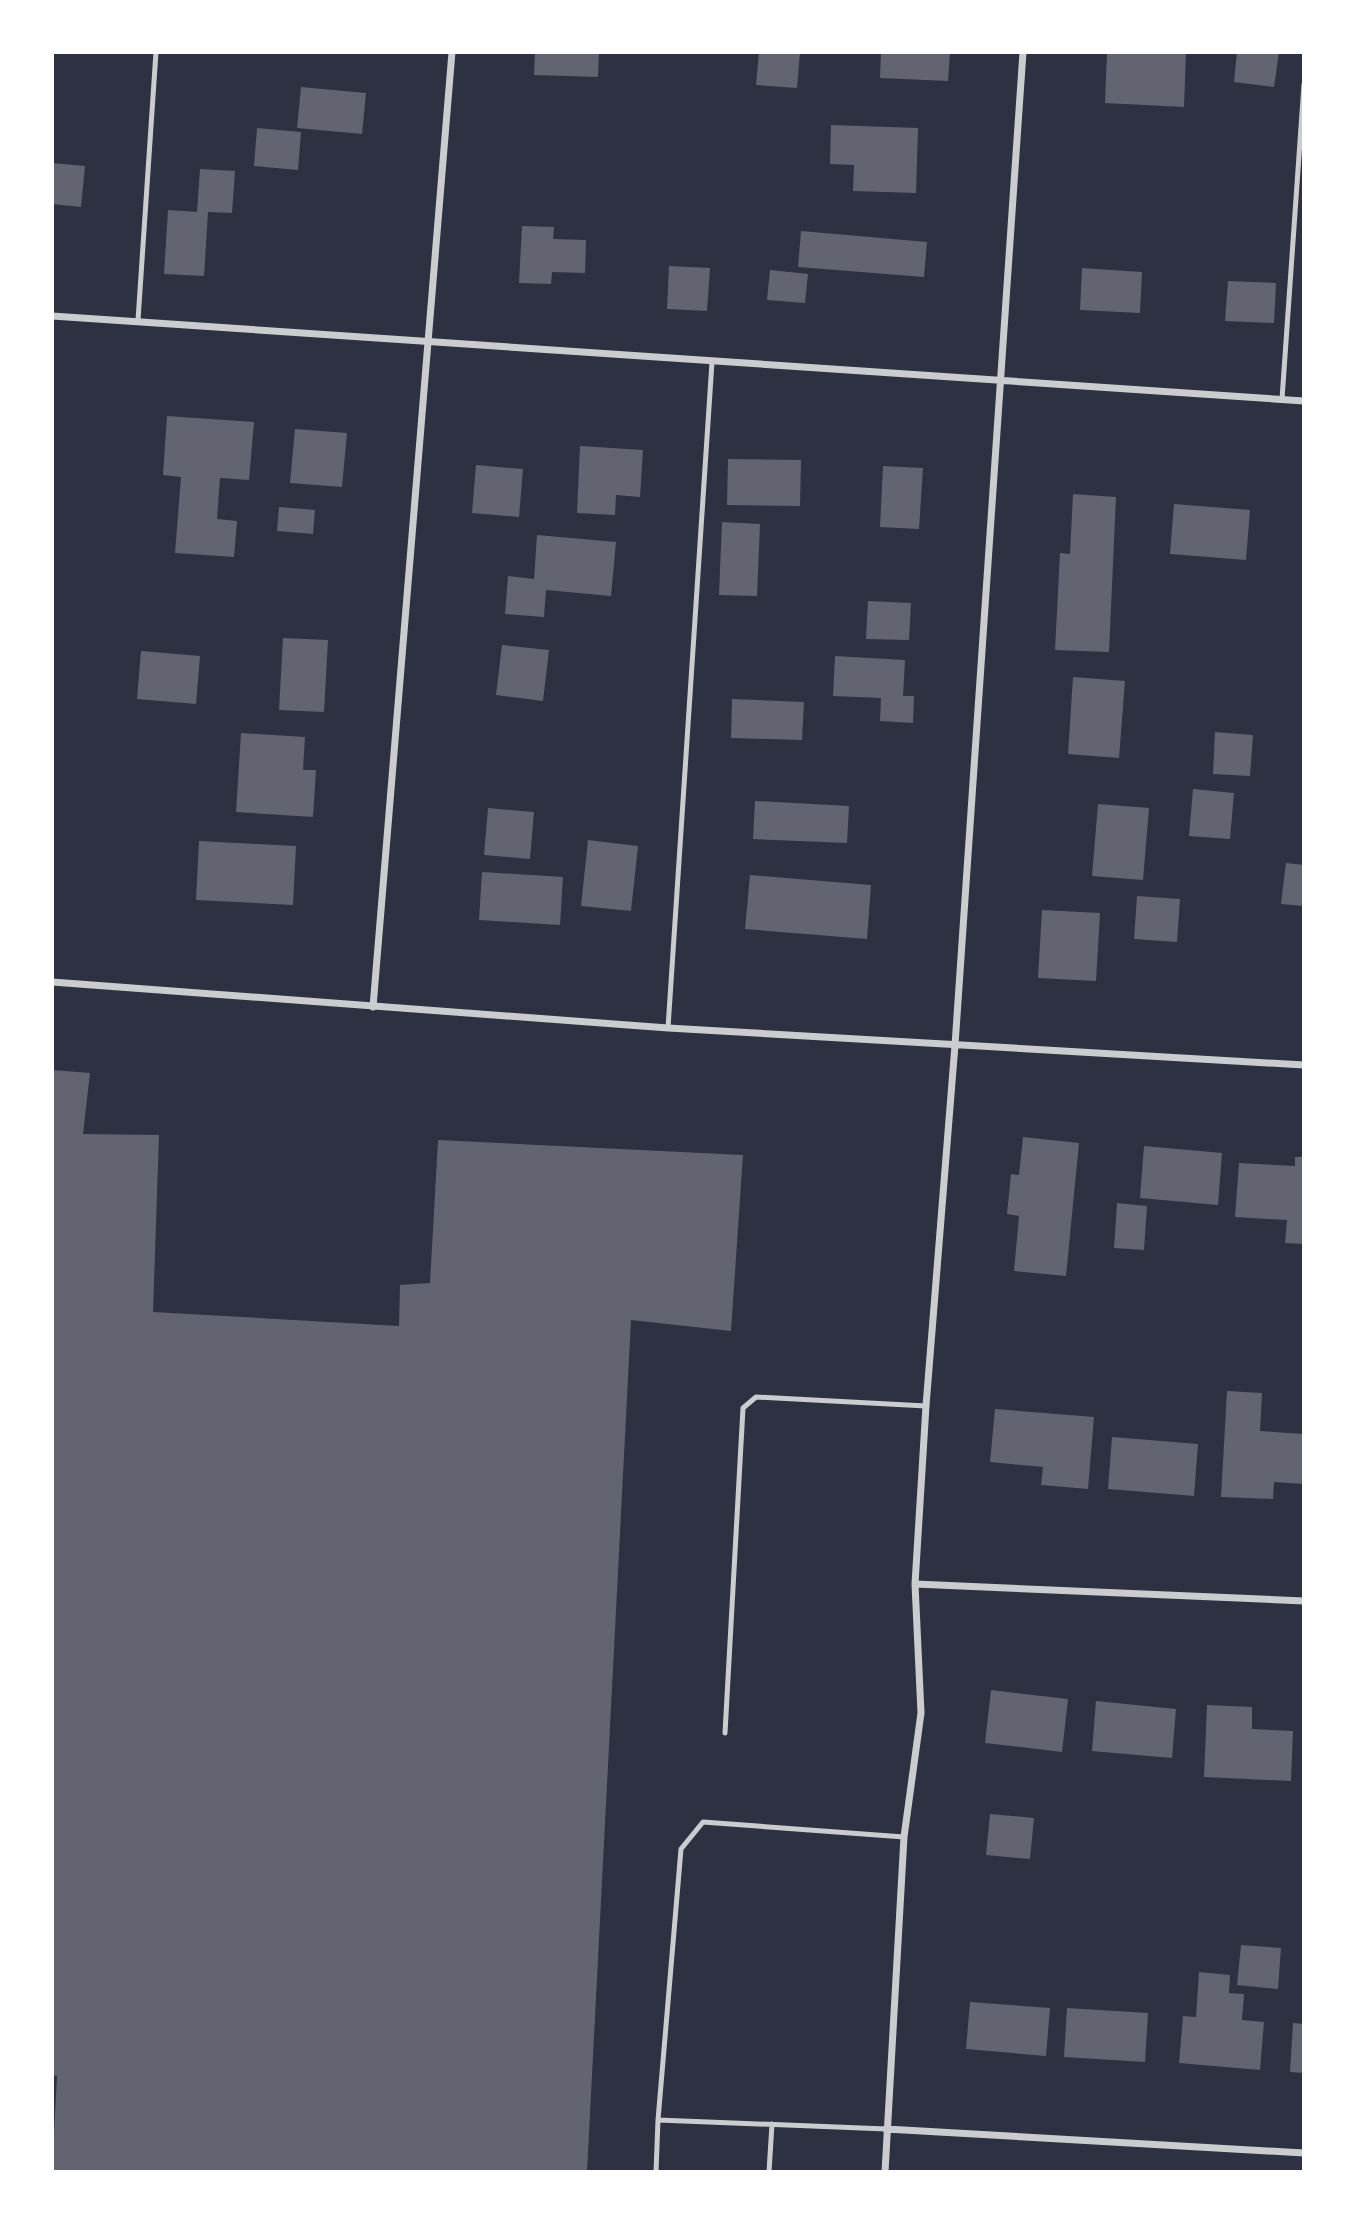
<svg xmlns="http://www.w3.org/2000/svg" width="1356" height="2224" viewBox="0 0 1356 2224" font-family="Manrope,sans-serif">
<style>
.building{fill:#626471}
.lines{fill:none;stroke-linecap:round;stroke-linejoin:round}
.service{stroke:#caccd0;stroke-width:5}
.minor{stroke:#caccd0;stroke-width:7}
</style>
<rect width="100%" height="100%" fill="#2d3142"/>
<path class="building" d="M535,52H599L598,77L534,75Z
M759,52H800L797,88L756,85Z
M881,52H950L948,81L880,78Z
M1107,52H1186L1184,107L1105,103Z
M1237,52H1279L1274,87L1234,82Z
M301,87L366,93L362,134L297,128Z
M831,125L918,128L916,193L853,191L854,165L830,164Z
M257,128L301,132L298,170L254,166Z
M52,163L85,166L81,207L52,204Z
M200,169L235,171L232,213L208,212L204,276L164,274L168,210L197,212Z
M522,226L554,227L553,239L586,240L585,273L552,272L551,284L519,283Z
M801,231L927,242L924,277L798,267Z
M669,266L710,268L707,311L667,309Z
M1082,268L1142,272L1140,313L1080,310Z
M770,270L808,274L805,303L767,300Z
M1228,281L1276,283L1274,323L1225,321Z
M167,416L254,422L249,480L220,478L217,519L237,521L234,557L175,553L181,477L163,475Z
M295,429L347,433L342,487L290,483Z
M580,446L643,450L640,497L616,495L615,515L577,513Z
M728,459L801,460L800,506L727,505Z
M476,465L523,469L519,517L472,513Z
M883,466L923,468L919,529L880,527Z
M1073,494L1116,497L1109,652L1055,650L1060,553L1070,554Z
M1174,504L1250,510L1246,560L1170,554Z
M279,507L315,510L313,534L277,531Z
M722,522L760,524L757,596L719,595Z
M537,535L616,542L611,596L546,590L544,617L505,614L508,576L534,579Z
M868,601L911,603L909,640L866,639Z
M283,638L328,640L324,712L279,710Z
M502,645L549,650L543,701L496,695Z
M141,651L200,656L196,704L137,699Z
M835,656L905,660L903,696H914L913,723L880,721L881,698L833,696Z
M1073,677L1125,681L1119,758L1068,754Z
M732,699L804,702L802,740L731,738Z
M1215,732L1253,735L1250,776L1213,774Z
M241,733L305,737L303,770H316L313,817L236,812Z
M1193,789L1234,793L1230,839L1189,836Z
M755,801L849,806L847,843L753,839Z
M1098,804L1149,808L1143,880L1092,876Z
M488,808L534,812L530,859L484,855Z
M588,840L638,846L631,911L581,906Z
M199,841L296,846L293,905L196,900Z
M1286,863L1304,865V906L1281,904Z
M482,872L563,877L560,925L479,920Z
M750,875L871,885L867,939L745,929Z
M1137,896L1180,899L1177,942L1134,939Z
M1042,910L1100,913L1096,981L1038,978Z
M52,1070L90,1073L83,1134L159,1135L153,1312L399,1326L400,1285L430,1283L438,1140L743,1155L731,1331L631,1320L587,2172H52L57,2076L52,2075Z
M1023,1137L1079,1143L1066,1276L1014,1271L1019,1216L1007,1214L1011,1174L1019,1175Z
M1144,1146L1222,1153L1218,1205L1140,1198Z
M1295,1157H1304V1244L1285,1243L1287,1220L1235,1217L1239,1163L1295,1166Z
M1117,1203L1147,1206L1144,1250L1114,1248Z
M1227,1391L1262,1393L1260,1431L1304,1434V1484L1274,1482L1273,1499L1221,1497Z
M995,1409L1094,1417L1088,1489L1041,1485L1043,1467L990,1462Z
M1112,1437L1198,1444L1194,1496L1108,1489Z
M991,1690L1068,1699L1062,1752L985,1743Z
M1096,1701L1176,1709L1172,1758L1092,1751Z
M1207,1705L1252,1707V1729L1293,1731L1291,1781L1204,1777Z
M990,1814L1034,1818L1030,1859L986,1855Z
M1241,1945L1281,1948L1278,1989L1237,1985Z
M1199,1972L1230,1975L1229,1993L1244,1994L1242,2020L1264,2022L1260,2070L1179,2063L1183,2016L1196,2017Z
M970,2002L1050,2008L1046,2056L966,2049Z
M1067,2008L1148,2013L1145,2062L1064,2057Z
M1293,2023L1304,2024V2073L1290,2072Z"/>
<g class="lines">
<path class="service" d="M138,320L156,52
M1282,399L1304,84
M668,1028L712,362
M725,1733L743,1408L756,1397L926,1406
M658,2120L886,2129
M656,2172L658,2120L681,1849L703,1822L904,1837
M769,2172L772,2124"/>
<path class="minor" d="M52,316L1304,401
M52,982L668,1028L1304,1065
M373,1007L452,52
M915,1584L1304,1601
M886,2129L1304,2153
M885,2172L904,1837L921,1713L915,1584L926,1406L955,1045L1023,52"/>
</g>
<rect width="1356" height="2224" fill="none" stroke="#ffffff" stroke-width="108"/>
</svg>
